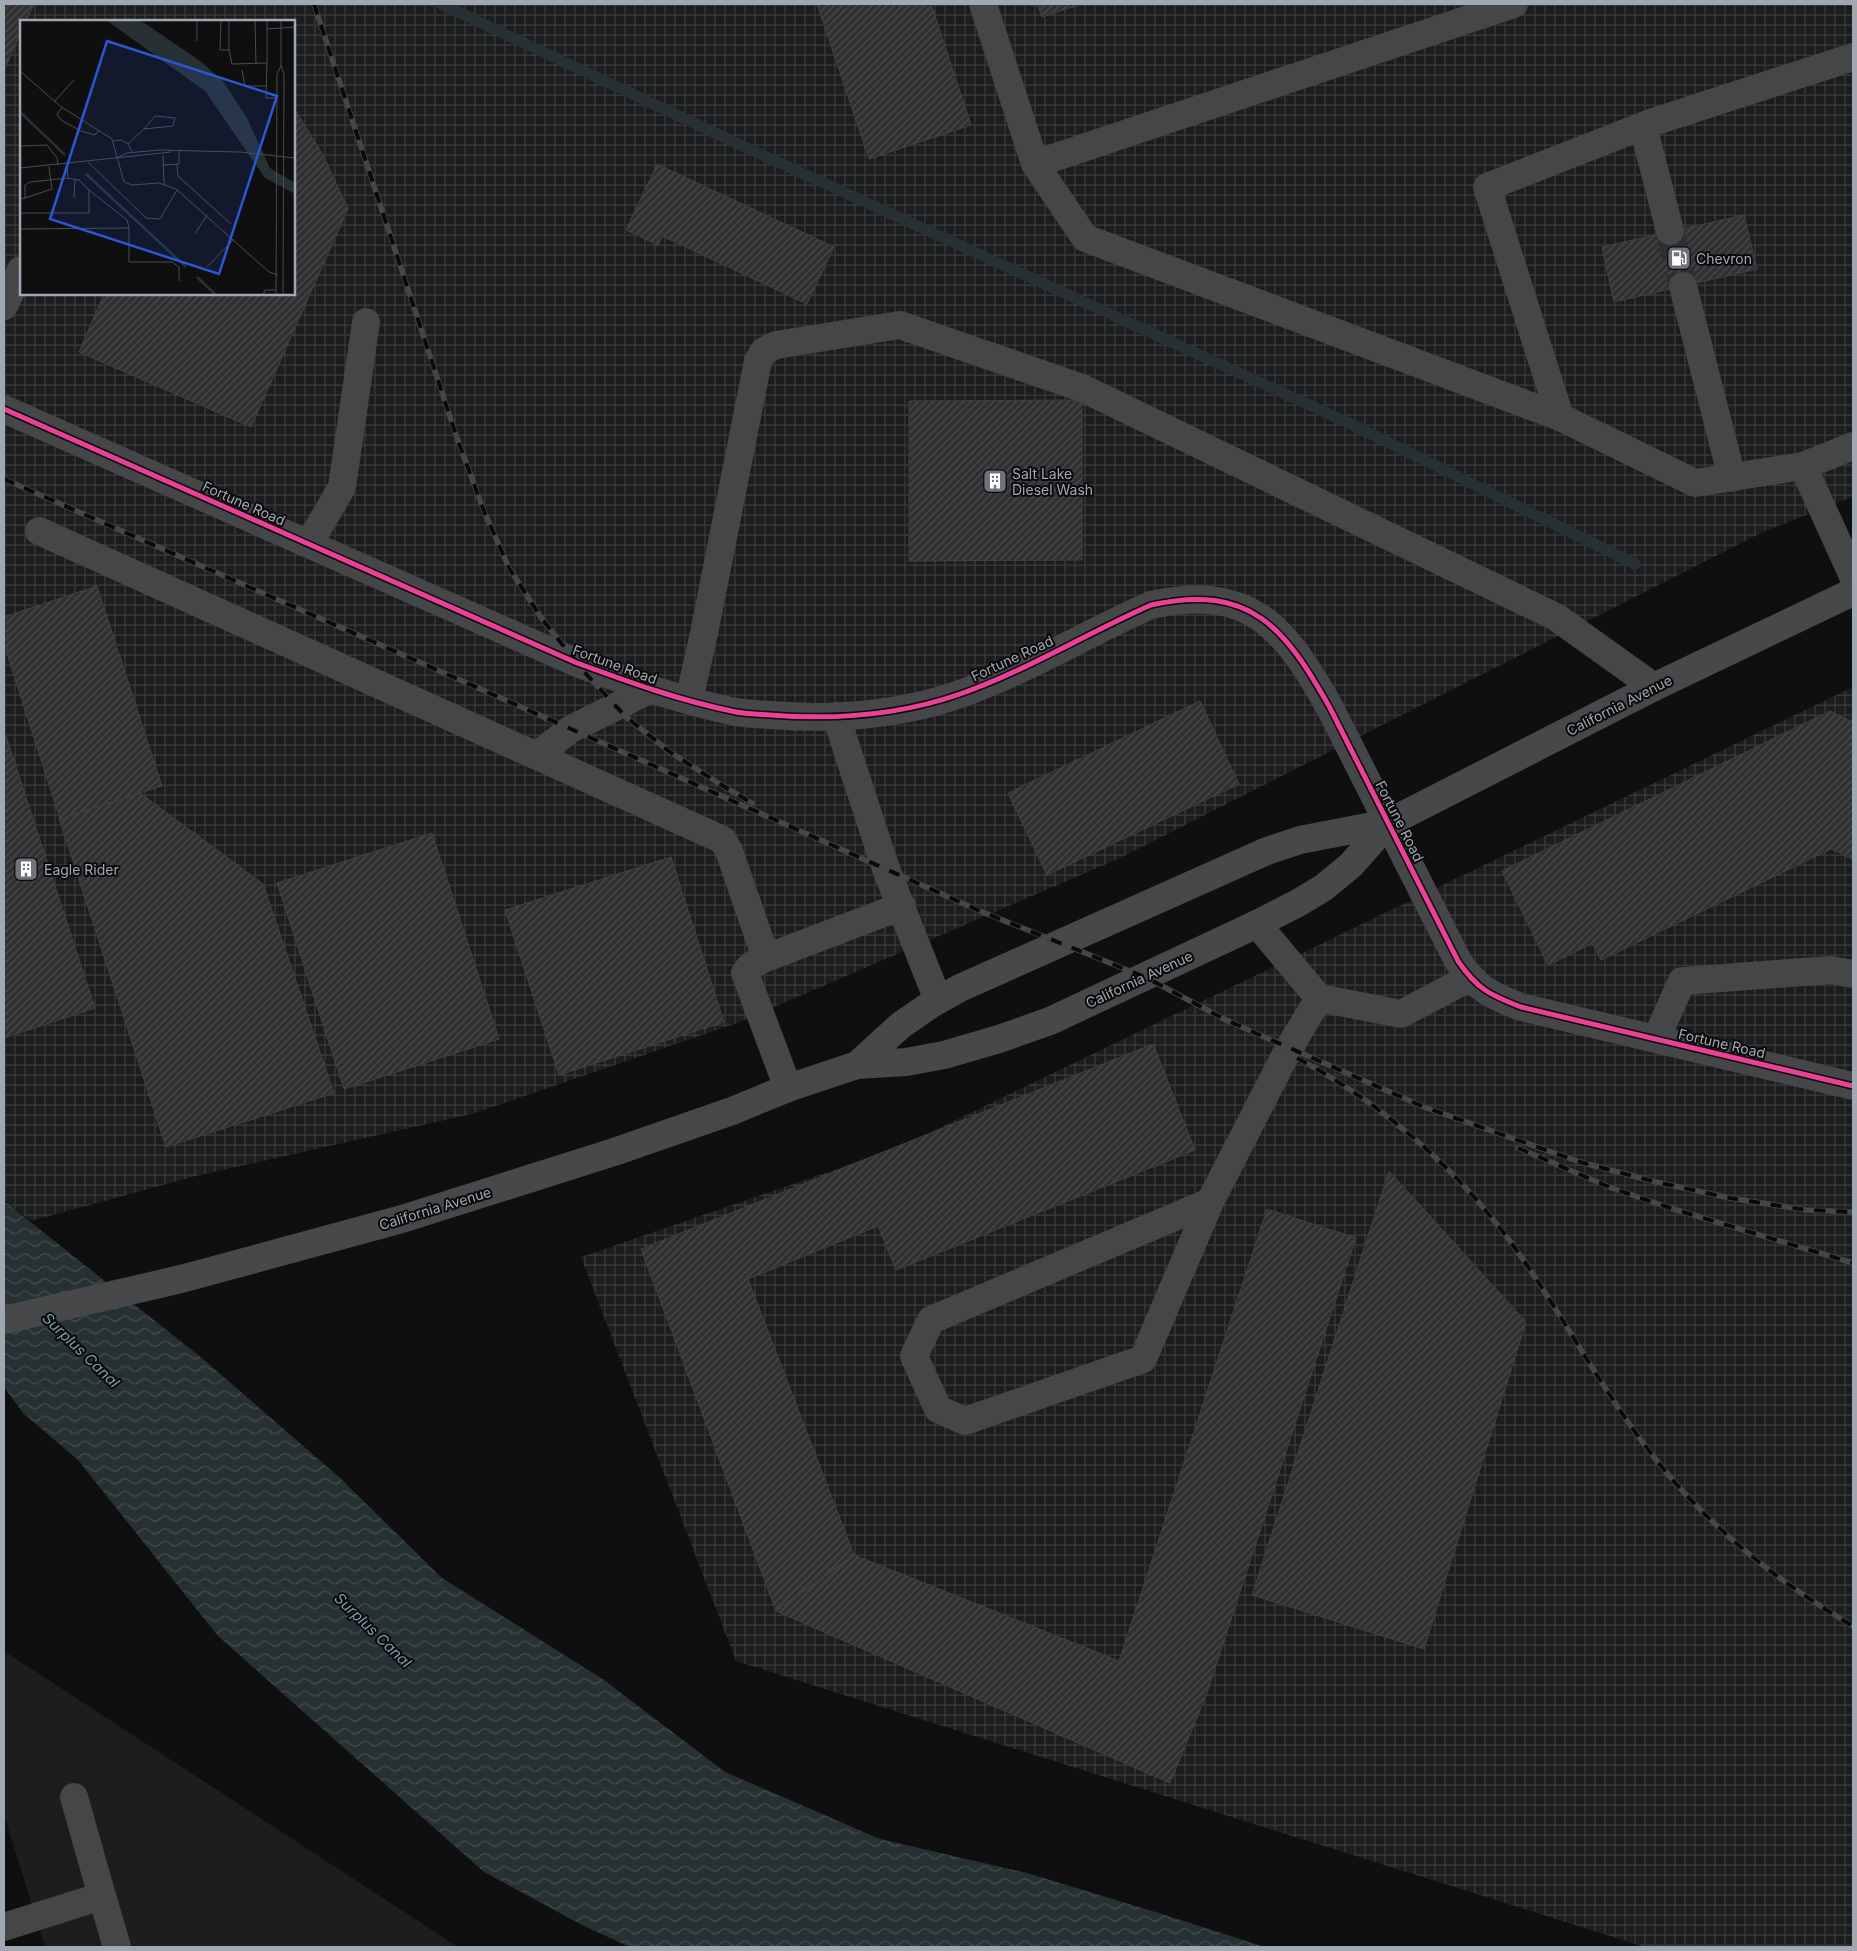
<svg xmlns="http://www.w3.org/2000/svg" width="1857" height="1951" viewBox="0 0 1857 1951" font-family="Inter,sans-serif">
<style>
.built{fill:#1c1d1e}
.industrial{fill:url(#industrial-grid);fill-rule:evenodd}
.water{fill:url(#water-waves)}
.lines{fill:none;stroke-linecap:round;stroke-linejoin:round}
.stream{stroke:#273134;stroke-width:11}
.building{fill:url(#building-hatch);stroke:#3e4144}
.minor-tunnel{stroke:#2c2e30;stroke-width:28;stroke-dasharray:28 14;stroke-linecap:butt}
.minor{stroke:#444648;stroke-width:28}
.major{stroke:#46484a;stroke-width:28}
.rail-casing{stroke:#444648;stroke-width:5.5}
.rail{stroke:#0a0a0b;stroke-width:4;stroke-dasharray:11;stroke-linecap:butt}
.cycleway-casing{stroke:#0a0a0b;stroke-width:8}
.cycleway{stroke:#ea4096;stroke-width:5}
.labels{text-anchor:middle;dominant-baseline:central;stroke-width:4;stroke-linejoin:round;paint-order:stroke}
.poi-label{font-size:14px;fill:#a0a9b1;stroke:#0a0a0b;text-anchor:start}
.street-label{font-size:14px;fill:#a0a9b1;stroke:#0a0a0b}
.water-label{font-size:15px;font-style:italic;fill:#779dac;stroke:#0a0a0b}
.inset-river{fill:none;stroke:#273134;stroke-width:2.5}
.inset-road{fill:none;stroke:#494d50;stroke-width:1}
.view{fill:#2a57d4;fill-opacity:0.15;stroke:#2a57d4;stroke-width:2.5}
.inset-edge{fill:none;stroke:#a0a9b1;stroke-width:2.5}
</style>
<defs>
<pattern id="industrial-grid" width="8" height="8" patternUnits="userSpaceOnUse" patternTransform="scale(1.25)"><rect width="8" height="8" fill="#1c1d1e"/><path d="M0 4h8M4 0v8" fill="none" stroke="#3a3b3c"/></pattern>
<pattern id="water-waves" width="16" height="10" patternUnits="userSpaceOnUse" patternTransform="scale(1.25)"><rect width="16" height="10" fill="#273134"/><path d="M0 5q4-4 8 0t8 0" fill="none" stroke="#434c4f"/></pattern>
<pattern id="building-hatch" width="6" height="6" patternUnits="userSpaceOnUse" patternTransform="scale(1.25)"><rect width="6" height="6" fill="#303032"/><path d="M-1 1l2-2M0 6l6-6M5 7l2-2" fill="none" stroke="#4b4b4d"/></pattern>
</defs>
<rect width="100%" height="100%" fill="#0f0f10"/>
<path class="built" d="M4,1651L458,1947H45L4,1815Z"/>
<path class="industrial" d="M4,4H1853V497L1765,531L1118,859L737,1023L472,1114L196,1176L31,1221L4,1201ZM21,21H294V294H21Z
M1853,687V1947H1645L736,1661L581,1257L898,1148Z"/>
<path class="water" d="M4,1201L203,1359L340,1478L442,1578L604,1680L725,1772L880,1839L1027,1873L1162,1914L1265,1947H630L586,1927L484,1872L218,1636L78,1460L23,1413L4,1387Z"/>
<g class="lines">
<path class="stream" d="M441,4L745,147L1353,425L1635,564"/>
</g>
<path class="building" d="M4,4H34L26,21H21V32L4,71Z
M817,4H931L971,125L869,159Z
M1037,4H1082L1042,17Z
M294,108L323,155L348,209L251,427L79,352L104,294H294Z
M657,164L834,247L807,304L662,236L658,245L626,230Z
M1744,215L1757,269L1614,302L1602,247Z
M1082,400V560L909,561V401Z
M97,586L162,786L60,819L4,644V617Z
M1200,701L1239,784L1047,875L1008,793Z
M1830,711L1853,722V859L1831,849L1601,960L1593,943L1548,965L1502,871Z
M4,730L95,1008L4,1038Z
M140,793L263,884L334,1093L166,1147L59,818L60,819Z
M432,833L499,1039L344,1089L277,883Z
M671,857L724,1022L559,1075L505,910Z
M1153,1044L1195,1150L896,1270L878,1226L748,1279L854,1555L776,1611L641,1249Z
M1389,1171L1526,1322L1424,1649L1252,1595Z
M1267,1209L1356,1238L1206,1696L1170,1783L776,1611L854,1555L1119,1661Z"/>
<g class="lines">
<path class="minor-tunnel" d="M1670,231L1683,286"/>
<path class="minor" d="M983,4L1035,164
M1514,4L1035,164L1085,238L1560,417
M1853,57L1653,122L1487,187L1560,417L1695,483L1803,466L1853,576
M1643,126L1670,231
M1683,286L1732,478
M4,306L21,270
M4,409L577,663C629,682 681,701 736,712C747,714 759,714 770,715C833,720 900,715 960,694C1026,671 1087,633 1151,605C1251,583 1285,628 1330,708L1458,961C1477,989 1490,995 1521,1007L1853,1086
M1803,466L1853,446
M39,531L723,840L729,851L766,958
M309,544L342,487L366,322
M689,700L704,633L758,361L764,351L776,345L900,325L1082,388L1556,617L1654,687
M836,716L886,869L938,1000
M537,755L571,729L651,689
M1257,924L1319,998L1401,1014L1469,978
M1656,1039L1682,981L1831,970L1853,974
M788,1088L745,973C750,964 757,962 766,958L902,906
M1210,1202L1143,1359L965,1421L938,1409L914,1356L931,1320L1210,1202L1289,1048L1319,998
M74,1797L102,1896
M4,1927L102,1896L117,1947"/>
<path class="major" d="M857,1065L901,1025L933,1003L960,988L1267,851L1300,840L1388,823L1654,687L1853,592
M4,1320L181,1279L402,1219L614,1152L732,1111L788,1088L857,1065L906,1062L944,1055L999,1039L1050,1021L1257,924L1298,903L1323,888L1351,865L1388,823"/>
<g class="rail-casing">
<path id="rail" d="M314,4L457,438L484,511L509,568L542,619L587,675L625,716L670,752L723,786L752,803
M4,479L571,729L980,911L1145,977L1226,1020L1424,1107L1580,1162L1656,1182L1730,1198L1806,1210L1853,1212
M1297,1058C1385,1105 1465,1175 1522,1258C1569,1326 1609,1402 1661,1466C1714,1531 1781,1584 1853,1626
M1518,1148L1609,1187L1670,1208L1853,1263"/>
</g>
<use href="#rail" class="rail"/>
<g class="cycleway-casing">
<path id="cycleway" d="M4,409L577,663C629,682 681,701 736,712C747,714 759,714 770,715C833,720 900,715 960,694C1026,671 1087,633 1151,605C1251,583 1285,628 1330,708L1458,961C1477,989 1490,995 1521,1007L1853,1086"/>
</g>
<use href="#cycleway" class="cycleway"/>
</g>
<defs>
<g id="fuel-square" transform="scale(1.25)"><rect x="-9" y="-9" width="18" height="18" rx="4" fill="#6d7379" stroke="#0a0a0b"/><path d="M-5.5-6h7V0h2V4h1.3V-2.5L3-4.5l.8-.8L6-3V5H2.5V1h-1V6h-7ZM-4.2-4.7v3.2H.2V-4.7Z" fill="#fff"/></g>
<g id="building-square" transform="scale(1.25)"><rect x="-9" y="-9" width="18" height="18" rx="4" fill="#6d7379" stroke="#0a0a0b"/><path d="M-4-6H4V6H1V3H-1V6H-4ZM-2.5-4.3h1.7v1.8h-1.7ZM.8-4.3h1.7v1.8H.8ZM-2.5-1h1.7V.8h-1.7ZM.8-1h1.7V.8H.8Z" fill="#fff"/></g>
</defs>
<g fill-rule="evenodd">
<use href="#fuel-square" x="1679" y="258"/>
<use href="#building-square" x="995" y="481"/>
<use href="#building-square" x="26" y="869"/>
</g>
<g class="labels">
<g class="poi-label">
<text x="1696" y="258">Chevron</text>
<text x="1012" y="473">Salt Lake<tspan x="1012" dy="16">Diesel Wash</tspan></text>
<text x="44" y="869">Eagle Rider</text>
</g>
<g class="street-label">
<text transform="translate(244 503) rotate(24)">Fortune Road</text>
<text transform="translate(1012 658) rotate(-25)">Fortune Road</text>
<text transform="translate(615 664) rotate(20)">Fortune Road</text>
<text transform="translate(1619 705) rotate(-27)">California Avenue</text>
<text transform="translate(1400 821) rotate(63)">Fortune Road</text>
<text transform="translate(1139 979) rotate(-25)">California Avenue</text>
<text transform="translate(1722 1043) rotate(13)">Fortune Road</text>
<text transform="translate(435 1208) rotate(-17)">California Avenue</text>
</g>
<g class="water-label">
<text transform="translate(81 1350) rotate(44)">Surplus Canal</text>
<text transform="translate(373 1630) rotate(44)">Surplus Canal</text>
</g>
</g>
<g transform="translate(20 20)">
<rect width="275" height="275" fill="#0f0f10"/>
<path d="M86,0H120L180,41L203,61L227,98L250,148L275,163V174L245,158L185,71Z" fill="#273134"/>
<path class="inset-river" d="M0,92L45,135M66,154L166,247M177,257L196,275"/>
<path class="inset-road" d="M177,0V21M201,0L200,30H209L212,44L247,43L246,78H257M209,0V30M235,0L236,44M261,0V46L264,54L263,275M247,9L275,7M247,43V0M222,50L225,66H246M0,51L40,86L92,119L104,162L112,165L139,163L156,169L249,252L258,255M34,82L54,60M42,88L37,94L41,100L61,111L75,115L79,110M94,121L101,120L108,124L112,132M108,124L124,109L153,106L155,98L135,96L124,109M0,126L27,125L37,138L38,145M143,135L144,164M97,138L107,133L139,130L220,132L275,138M68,142L126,198L140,199L157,170M157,144L158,156L211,204M143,145L159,144V131M0,148L151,132M5,178L32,169L29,147M54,178L55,159M0,179L5,178V165L10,162L48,158M0,193H69V170L59,160L48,158L47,145M109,208V242H152L159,247V261M0,209L109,208L107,200L69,170M175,214L187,195M187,247L214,219M243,275L245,270H256M256,275L257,54L261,46"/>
<path class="view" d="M87,21L257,76L199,254L30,199Z"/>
<rect width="275" height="275" class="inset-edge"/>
</g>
<rect width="1857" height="1951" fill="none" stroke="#a0a9b1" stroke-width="10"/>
</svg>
